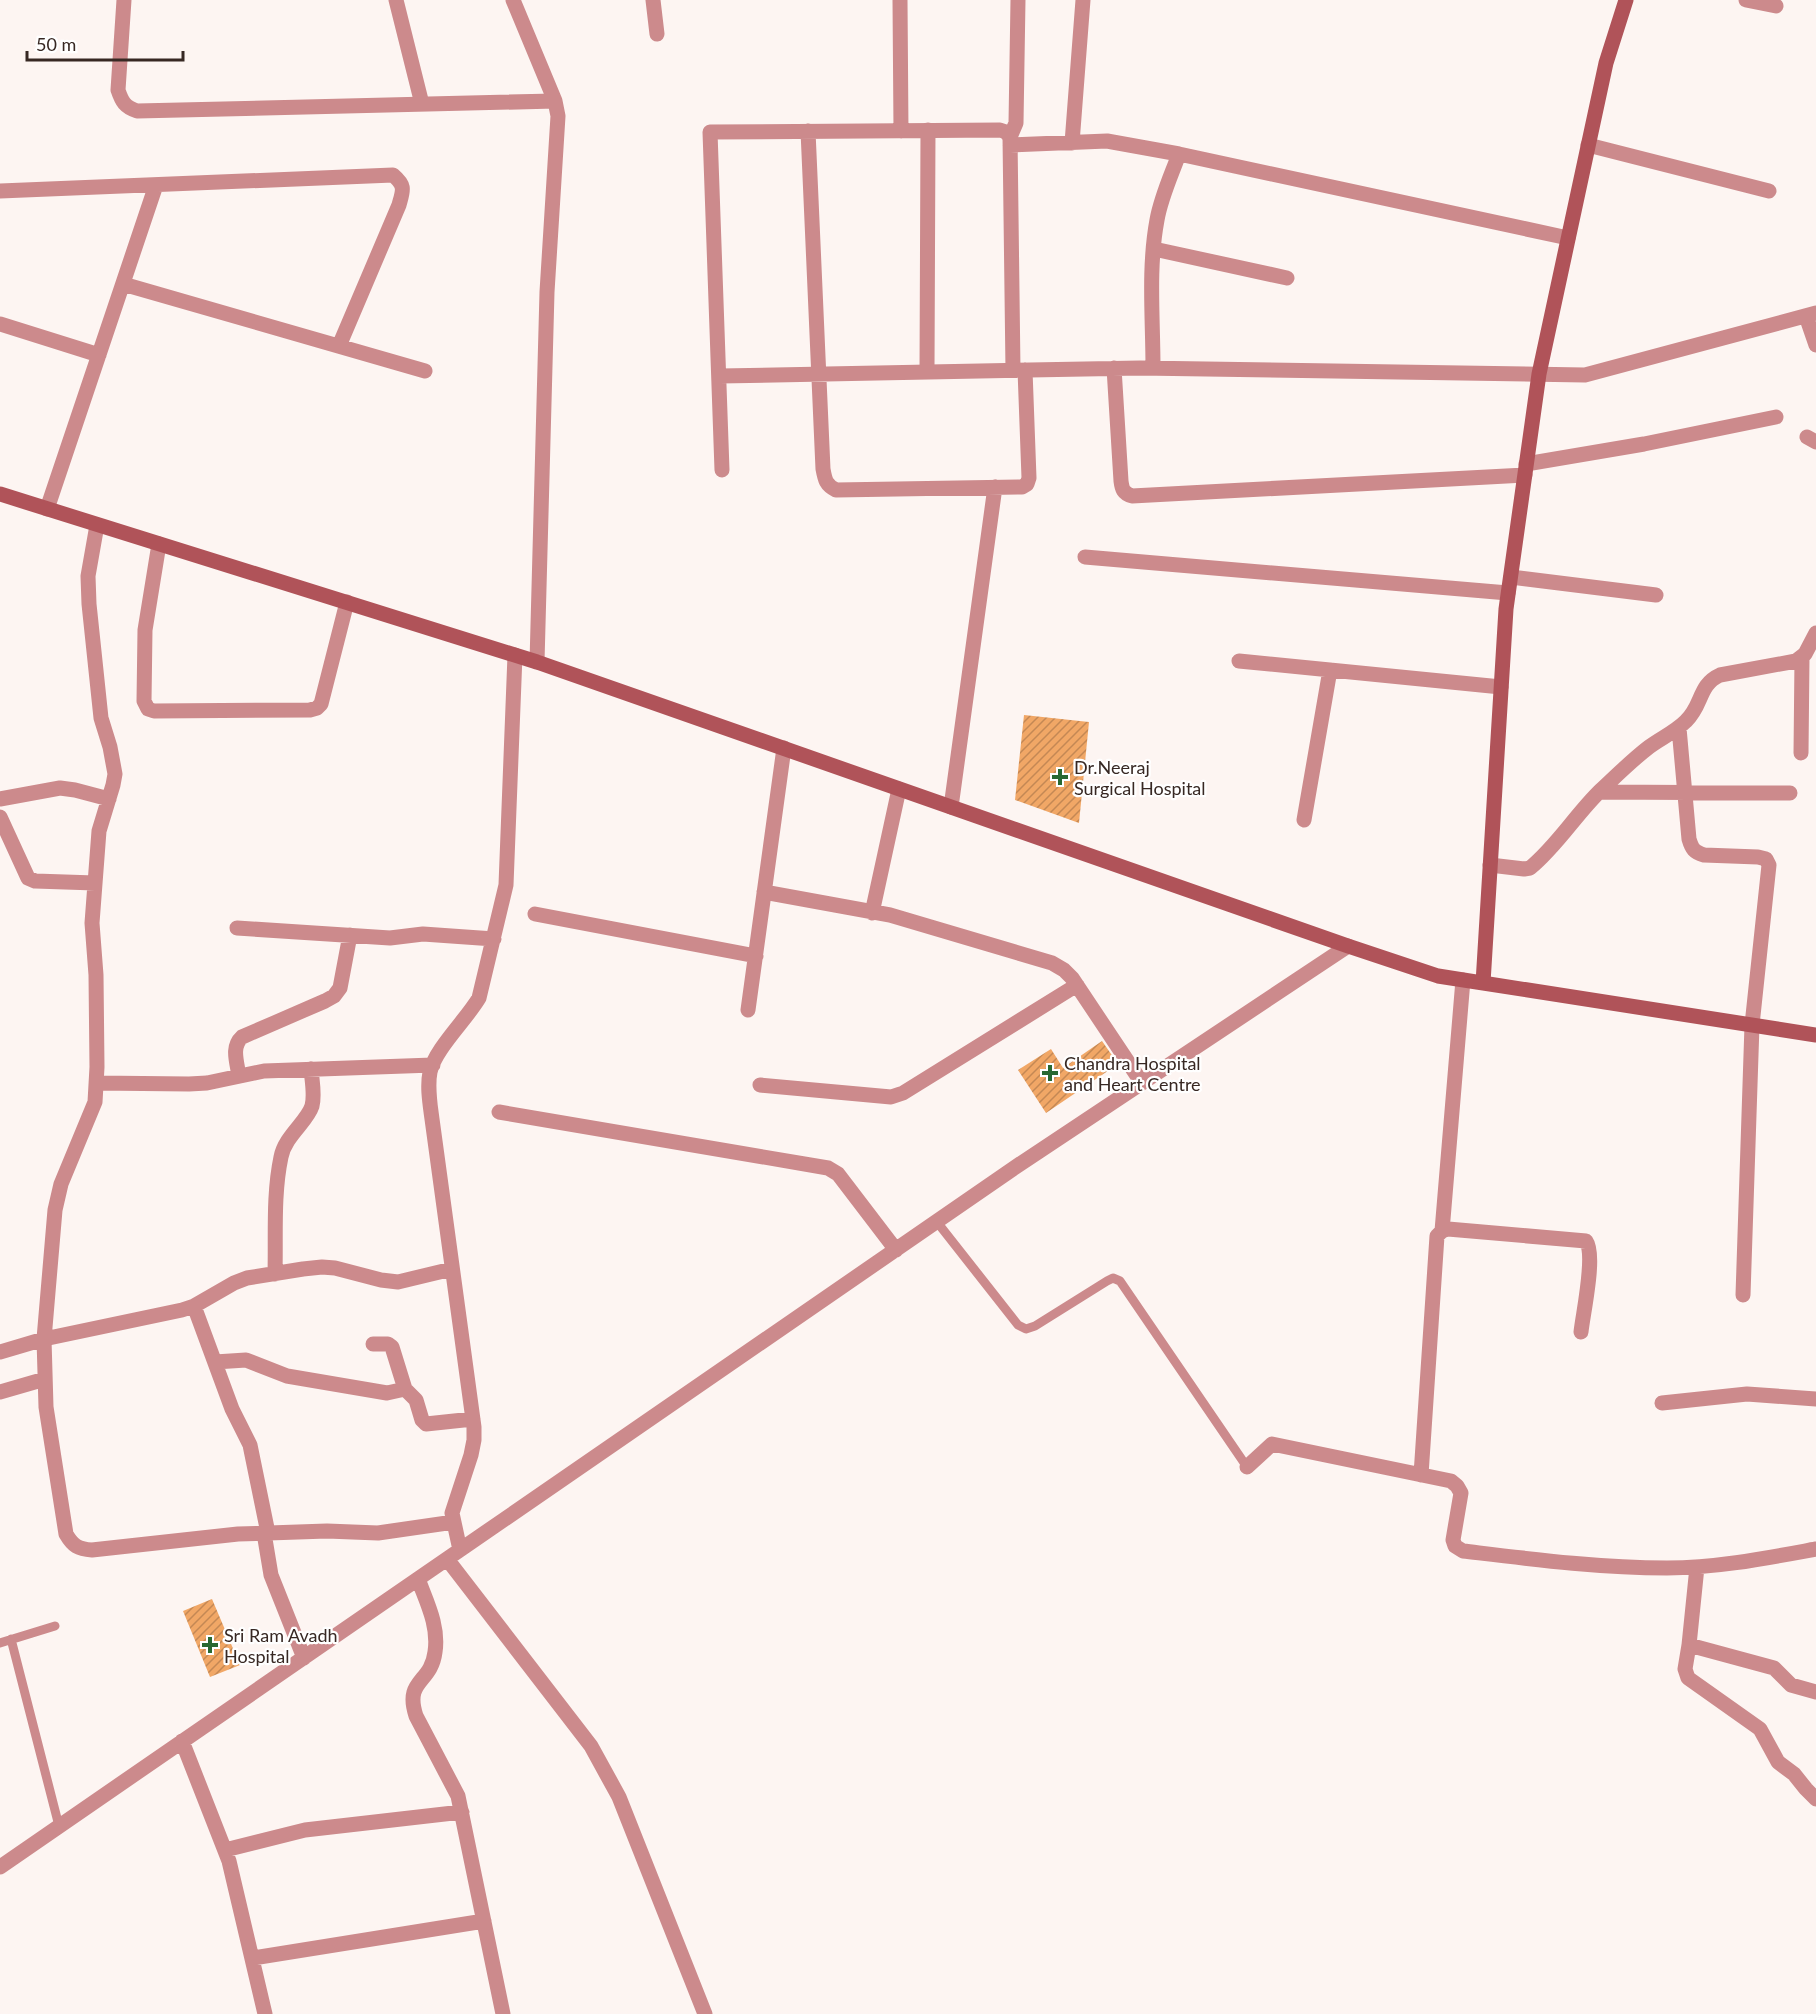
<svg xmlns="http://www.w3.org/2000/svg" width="1816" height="2014" viewBox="0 0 1816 2014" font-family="Lato,sans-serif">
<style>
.building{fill:url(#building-hatch)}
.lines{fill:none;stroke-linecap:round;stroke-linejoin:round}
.lane{stroke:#cc8a8c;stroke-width:9}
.street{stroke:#cc8a8c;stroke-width:15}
.secondary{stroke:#b05359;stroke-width:15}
.poi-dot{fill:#286932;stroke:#fff;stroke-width:2}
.labels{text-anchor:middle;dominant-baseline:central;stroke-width:4.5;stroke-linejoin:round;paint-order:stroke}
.poi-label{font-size:18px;fill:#372823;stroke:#fff;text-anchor:start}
</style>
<defs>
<pattern id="building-hatch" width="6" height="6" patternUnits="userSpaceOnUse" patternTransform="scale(1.5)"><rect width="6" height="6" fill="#f1a766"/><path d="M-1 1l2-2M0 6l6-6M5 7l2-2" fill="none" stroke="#c48854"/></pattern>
</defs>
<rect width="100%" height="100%" fill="#fdf5f2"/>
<path class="building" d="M1024,715L1089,722L1079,823L1015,800Z
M1102,1041L1118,1064L1046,1113L1018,1070L1051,1049L1063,1068Z
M212,1599L240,1665L210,1677L183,1611Z"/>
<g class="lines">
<path class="lane" d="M937,1222L1018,1325L1026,1329L1035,1326L1107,1281L1113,1278L1120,1281L1247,1467
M11,1639L59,1826
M0,1643L55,1626"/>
<path class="street" d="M124,0L118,90C122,102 125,107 137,111L555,101
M396,0L422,104
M513,0L555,101L558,116L547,292L537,662
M653,0L657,34
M900,0L901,131
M1746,0L1776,6
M808,131L823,469C825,480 826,485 836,490L1022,487L1027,484L1029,478L1025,370
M1010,137L1016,123L1018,0
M1072,143L1083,0
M1010,145L1107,141L1179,154L1568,238
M1588,145L1769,191
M0,191L393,175C406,186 403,190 399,205L339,346
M1154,249L1287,278
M123,284L425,371
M1806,316L1816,345
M0,324L99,355
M1114,368L1121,481C1122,489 1123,493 1132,496L1525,475
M1153,368C1153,319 1148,268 1157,220C1161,197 1171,176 1179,154
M927,372L928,130
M720,376L1140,368L1585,375L1816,313
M1807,437L1816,442
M1526,464L1644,444L1776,417
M722,470L710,132L1000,130L1006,132L1010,137L1013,370
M47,509L156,185
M97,525L88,576L89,604L101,718L110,747L115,774L113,785L99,831L92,923L96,975L97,1067L95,1102L61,1184L55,1210L44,1339L46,1407L66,1534C73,1546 78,1549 92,1550L238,1534L327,1531L378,1533L454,1522
M159,544L145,630L144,701L148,709L154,711L310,710L317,708L321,704L347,602
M1085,557L1508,593
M1511,577L1656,595
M1239,661L1501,687
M1679,728L1689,839C1692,849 1694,852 1704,855L1758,857L1766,859L1769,865L1752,1025L1743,1295
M1801,753L1802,658
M1599,792L1790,793
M0,799L60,788L75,790L109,799
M951,807L995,487
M0,817L28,878L35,881L95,883
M1304,820L1330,670
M1490,865L1524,869L1530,868C1557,846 1576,814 1601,790C1616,776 1632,760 1649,747C1661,738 1675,732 1686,721C1703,705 1698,685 1720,675L1796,661L1805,654L1816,633
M764,892L890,915L1052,963L1064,970L1072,978L1142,1083
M872,913L899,789
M535,914L756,956
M237,928L390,938L423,934L494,939
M748,1010L784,748
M239,1076C237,1062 231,1047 242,1037L325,1001L334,996L340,988L350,935
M96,1083L189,1084L207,1083L264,1071L433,1065
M760,1085L891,1097L903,1093L1077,985
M499,1112L828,1168L838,1174L896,1250
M1442,1231L1463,980
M275,1274C276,1235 273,1195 281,1157C285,1136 307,1122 312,1106C315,1095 312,1081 311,1069
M194,1306L232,1409L250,1445L268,1533
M373,1344H388L392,1347L405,1389L416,1400L422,1420L426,1424L473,1419
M0,1352L44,1339L182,1310L194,1306L234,1283L247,1278L303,1269L322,1267L335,1268L381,1280L398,1282L452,1269
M215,1362L246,1360L287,1376L387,1393L405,1389
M0,1392L45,1379
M1662,1403L1747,1394L1816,1399
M1247,1467L1272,1444L1451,1481L1457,1486L1461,1493L1453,1540L1455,1546L1463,1551C1530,1559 1599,1568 1667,1568C1717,1568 1767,1558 1816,1549
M1421,1475L1437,1236L1442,1231L1448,1229L1586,1241C1596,1255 1583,1313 1581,1332
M264,1533L271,1575L304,1658
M460,1550L452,1513L471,1455L474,1440V1427L432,1119C430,1104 427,1087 430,1072C435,1049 466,1020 479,998L506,885L515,655
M447,1559L591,1746L619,1797L705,2014
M1697,1567L1689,1645L1685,1669L1688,1678L1760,1729L1778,1762L1794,1774L1806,1789L1816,1799
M418,1579C427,1603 439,1626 435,1652C431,1684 404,1679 416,1716L458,1796L503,2014
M1689,1645L1774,1668L1791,1685L1816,1692
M182,1741L229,1861L265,2014
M225,1850L305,1830L462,1812
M0,1867L1020,1164L1348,946
M253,1958L484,1921"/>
<path class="secondary" d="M0,494L537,662L1348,946L1438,976L1816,1035
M1483,983L1506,609L1539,374L1606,63L1626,0"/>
</g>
<g class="poi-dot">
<path d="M1057 768h6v6h6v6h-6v6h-6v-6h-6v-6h6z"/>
<path d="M1047 1064h6v6h6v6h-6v6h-6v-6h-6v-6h6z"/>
<path d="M207 1636h6v6h6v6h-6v6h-6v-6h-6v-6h6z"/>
</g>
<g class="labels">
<g class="poi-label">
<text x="1074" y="767">Dr.Neeraj<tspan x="1074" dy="21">Surgical Hospital</tspan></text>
<text x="1064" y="1063">Chandra Hospital<tspan x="1064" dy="21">and Heart Centre</tspan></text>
<text x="224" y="1635">Sri Ram Avadh<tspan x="224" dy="21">Hospital</tspan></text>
</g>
</g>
<path d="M27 51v9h156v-9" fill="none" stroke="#372823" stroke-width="3"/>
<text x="36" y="51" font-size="18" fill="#372823" stroke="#ffffff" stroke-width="4.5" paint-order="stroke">50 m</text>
</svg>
